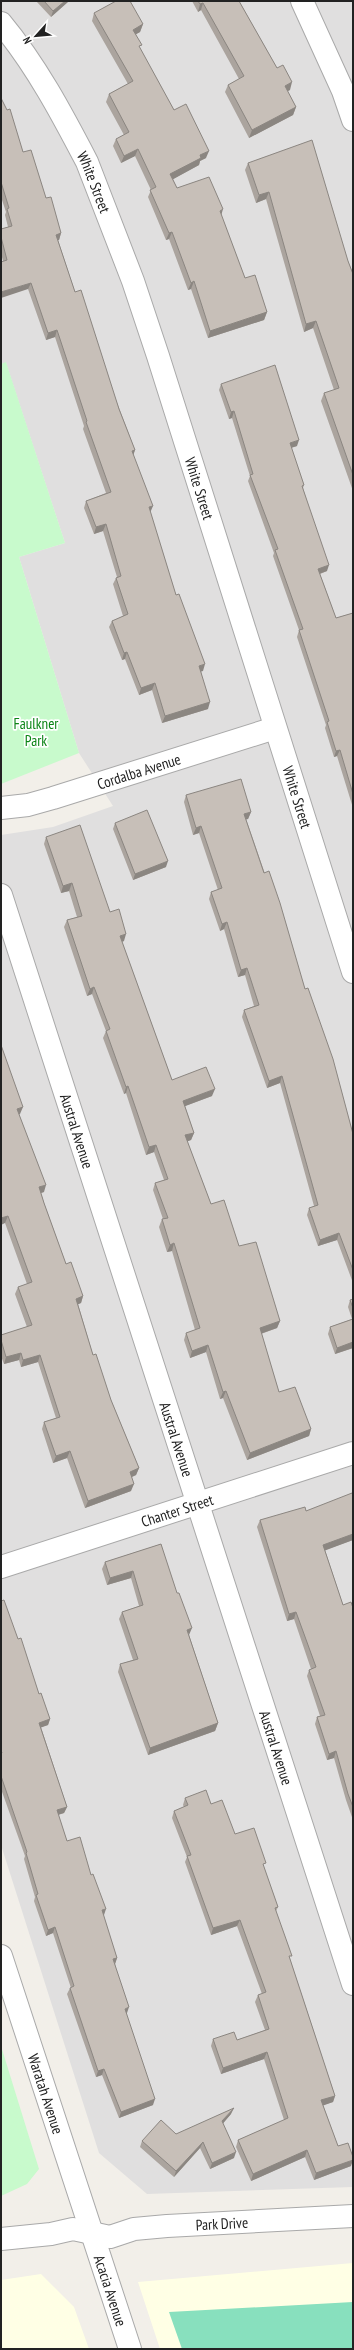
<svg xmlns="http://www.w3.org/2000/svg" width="354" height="2350" viewBox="0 0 354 2350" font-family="'PT Sans Narrow',sans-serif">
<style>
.residential{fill:#e0dfdf}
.education{fill:#ffffe5}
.park{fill:#c8facc}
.pitch{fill:#88e0be}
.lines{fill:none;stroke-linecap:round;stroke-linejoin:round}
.minor-casing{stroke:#a9a9a9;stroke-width:24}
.minor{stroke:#fff;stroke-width:22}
.wall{fill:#aba49e}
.shaded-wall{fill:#8b8681}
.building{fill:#c7bfb8;stroke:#8b8681}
.labels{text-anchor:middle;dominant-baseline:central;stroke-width:3.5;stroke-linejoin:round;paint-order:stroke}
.street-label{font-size:15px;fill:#222;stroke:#fff}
.park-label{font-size:15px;fill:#0c8416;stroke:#fff}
</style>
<rect width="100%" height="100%" fill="#f2efe9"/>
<path class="residential" d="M1,1H353V2187L147,2194L99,2153L1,1845V835L53,827L113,806L79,753L19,557L65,543L6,363L1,364Z"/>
<path class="education" d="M353,2263V2349H160L138,2282Z
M41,2274L74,2307L89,2349H1V2280Z"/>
<path class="park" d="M6,362L65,543L19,557L79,753L1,784V364Z
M1,2046L39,2169L27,2184L1,2196Z"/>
<path class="pitch" d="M353,2302V2349H182L169,2312Z"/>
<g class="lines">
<g class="minor-casing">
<g id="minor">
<path d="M302,1L343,91L353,120"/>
<path id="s1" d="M1,23C36,65 62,114 87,162L133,281L158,356L353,972"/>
<path id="s2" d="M1,808L28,805L53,798L275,728"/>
<path id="s3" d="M1,895L353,1984"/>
<path id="s4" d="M1,1567L353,1453"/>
<path id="s5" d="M1,1956L130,2349"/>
<path id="s6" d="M1,2239L51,2234L73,2229L110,2237L134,2229L167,2226L353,2216"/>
</g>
</g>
<use href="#minor" class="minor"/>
</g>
<path class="wall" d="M36,1H69L51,17Z
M192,1H239L277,68L290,90L287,91L296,107L293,115L249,138L225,92L228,85L239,79L201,10L198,12Z
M94,13L143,24L140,32L136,34L140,49L174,110L206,158L200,161L199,165L173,179L177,188L221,215L245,278L267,312L264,320L208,338L191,289L188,290L169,239L166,240L148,197L151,190L135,156L121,163L113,146L116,139L124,135L106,102L109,94L128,84L92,21Z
M1,98L23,152L46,198L61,233L59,240H58L75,292L135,450L133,455L150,512L176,595L203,671H201L208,709L162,723L152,690L139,695L125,659L122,660L109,627L112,621L123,616L113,584L116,578L117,577L103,531L94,534L84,508L86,501L106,493L83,429L84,426L55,337L46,340L28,289L3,261L1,253V229L8,227L5,215L6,212L1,197Z
M248,163L348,261L353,274V491L321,401L324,393L334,390L313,328L304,332L266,199L256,203L245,170Z
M221,384L297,446L291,448L304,485L303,488L327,571L320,574L336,618L353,613V808L337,756L334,757L325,728L326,725L297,637L299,630L273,556L274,553L248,481L250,476L232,418L229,419L219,390Z
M186,795L251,812L248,819H246L305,989L353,1134V1283L337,1240L318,1246L307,1215L309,1208L314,1206L280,1083L267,1088L242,1017L244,1010L254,1006L245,975L238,977L224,929L220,931L209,899L211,892L218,890L199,833L193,835L184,802Z
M115,823L166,867L133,880L113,829Z
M46,837L110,912L124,941L122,942L172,1080L212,1096L185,1106L194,1133L191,1140L187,1141L211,1204L239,1246L280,1321L277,1328L261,1334L279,1392L311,1429L309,1436L247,1460L223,1398L220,1399L206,1352L190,1358L184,1340L186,1333L195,1330L172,1251L167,1252L159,1227L162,1219H163L153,1190L155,1183L164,1180L154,1152L146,1155L126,1093L124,1094L103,1038L106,1031L92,994L87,996L64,927L67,920L77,917L69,891L61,893L44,844Z
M1,1045L20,1114H19L44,1192L41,1193L44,1203L66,1264L83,1296L81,1303L78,1304L93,1355L111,1400L139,1468L136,1475L132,1477L131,1491L85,1508L67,1458L53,1463L42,1429L44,1422L56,1418L38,1362L21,1367L19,1360L4,1364L1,1356V1335L27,1327L15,1294L18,1287L27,1284L5,1223Z
M353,1299V1348L335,1354L328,1334L330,1327L352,1319L348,1307L350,1300Z
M353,1495V1540L325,1550L343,1605L353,1608V1820L346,1800L334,1758L327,1760L315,1724L317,1717L320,1716L307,1676L309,1670L311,1669L294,1619L287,1621L257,1527L260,1520L306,1511Z
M161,1544L189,1635L218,1723L215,1731L148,1755L118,1672L120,1664L133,1660L119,1619L122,1612L139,1606L131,1578L107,1585L102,1569L105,1562Z
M1,1601L18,1639L39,1694L50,1719L48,1725L41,1727L67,1807L64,1813L58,1815L67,1841L104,1915H103L117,1958L115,1964L126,2013L153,2105L119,2118L102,2075L96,2077L67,1994L70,1988H71L53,1933L46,1936L34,1901L35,1897L24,1859L25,1856L1,1789Z
M185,1798L211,1804L235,1834L264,1868L278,1907L276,1911L290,1959L335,2096L333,2102L323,2105L338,2146L351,2166L314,2180L305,2157L251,2181L236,2147L238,2140L284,2120L264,2059L221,2074L211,2046L213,2039L237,2040L265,2030L255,2002L258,1995L262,1994L237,1926L211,1935L185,1862L187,1857L172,1818L174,1811L184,1807L183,1805Z
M231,2114L223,2123L234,2158L210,2169L200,2148L174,2177L140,2147L142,2141L176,2134Z"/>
<path class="shaded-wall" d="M65,1H69L51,17L53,11Z
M203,3L201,10L198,12L200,4Z
M143,24L140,32L131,37L133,30Z
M292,82L290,90L282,94L285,86Z
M296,107L293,115L249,138L252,130Z
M138,149L135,156L121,163L124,156Z
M209,151L206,158L200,161L199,165L168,182L170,174L200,155Z
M269,192L266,199L256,203L259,195Z
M223,209L221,216L220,211Z
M172,232L169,239L166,240L169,233Z
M61,233L59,240L53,241L56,235Z
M194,281L191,289L188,290L191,283Z
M31,283L28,289L1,298V292Z
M267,312L264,320L208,338L210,331Z
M316,321L313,328L304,332L306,324Z
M57,330L55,337L46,340L48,333Z
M234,411L232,418L229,419L231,412Z
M299,440L297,446L287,449L290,443Z
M135,450L133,456L132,451Z
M153,506L150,513L149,507Z
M106,524L103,531L94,534L96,527Z
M329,565L327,571L316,575L318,569Z
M127,652L125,659L122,660L124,653Z
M205,664L203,671L196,673L199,666Z
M155,683L152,690L139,695L141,688Z
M210,702L208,709L162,723L165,716Z
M340,750L337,756L334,757L336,751Z
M251,812L248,819L241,821L244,814Z
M201,826L199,833L193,835L196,828Z
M168,861L166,867L133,880L135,874Z
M72,883L69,891L61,893L63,886Z
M227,922L224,929L220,931L222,924Z
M126,934L124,941L117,943L120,936Z
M247,968L245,975L238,977L241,970Z
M94,987L92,994L87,996L90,989Z
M282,1076L280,1083L267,1088L269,1081Z
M128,1086L126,1093L124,1094L126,1087Z
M215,1089L212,1096L180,1108L183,1101Z
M23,1107L20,1114L15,1116L17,1109Z
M194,1133L191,1140L183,1143L185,1135Z
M156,1145L154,1152L146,1155L149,1147Z
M46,1185L44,1192L37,1194L39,1187Z
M8,1216L5,1223L1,1225V1218Z
M339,1233L337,1240L318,1246L320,1240Z
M174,1243L172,1251L167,1252L170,1245Z
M83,1296L81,1303L74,1306L76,1299Z
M280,1321L277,1328L257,1335L260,1328Z
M353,1342V1348L335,1354L337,1348Z
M208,1345L206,1352L190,1358L192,1351Z
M21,1353L19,1360L4,1364L6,1357Z
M40,1355L38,1362L21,1367L23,1360Z
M226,1391L223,1398L220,1399L223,1392Z
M311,1429L309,1436L247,1460L250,1453Z
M70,1451L67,1458L53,1463L56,1456Z
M139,1468L136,1475L127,1479L130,1472Z
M134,1484L131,1491L85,1508L88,1501Z
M353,1534V1540L321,1552L323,1545Z
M133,1571L131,1578L107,1585L110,1578Z
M296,1612L294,1619L287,1621L289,1614Z
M192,1628L189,1635L187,1630Z
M50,1719L48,1725L37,1729L39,1723Z
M218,1723L215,1731L148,1755L150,1748Z
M336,1751L334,1758L327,1760L329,1754Z
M67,1807L64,1813L54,1816L57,1810Z
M106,1909L104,1915L100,1916L102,1910Z
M240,1920L237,1926L211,1935L213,1928Z
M55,1927L53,1933L46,1936L48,1930Z
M117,1958L115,1964L113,1959Z
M129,2007L127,2013L123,2015L125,2009Z
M267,2052L264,2059L221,2074L223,2068Z
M104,2069L102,2075L96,2077L98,2071Z
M335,2096L333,2102L319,2107L321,2100Z
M155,2099L153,2105L119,2118L121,2112Z
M234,2108L231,2114L220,2127L222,2121Z
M203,2142L200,2148L174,2177L176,2171Z
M307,2150L305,2157L251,2181L253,2174Z
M236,2152L234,2158L210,2169L212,2163Z
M353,2160L351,2166L314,2180L316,2173Z"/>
<path class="building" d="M44,1H65L53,11Z
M116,1H130L143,24L133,30L142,45L139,46L174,110L186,104L209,151L200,155L201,158L170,174L177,188L209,177L223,209L220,211L245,278L255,275L267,312L210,331L194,281L191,283L172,232L169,233L150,190L156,187L138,149L124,156L116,139L129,132L109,94L133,81L94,13Z
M198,1H239L277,68L283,65L292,82L285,86L296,107L252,130L228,85L244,76L203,3L200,4Z
M1,98L7,110L10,109L23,152L31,150L46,198L51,197L61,233L56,235L75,292L81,290L119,409L135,450L132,451L153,506L149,507L176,595L179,594L205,664L199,666L210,702L165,716L155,683L141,688L127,652L124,653L112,621L128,614L116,578L121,576L106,524L96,527L86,501L111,492L86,422L87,421L57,330L48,333L31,283L1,292V262L7,260L1,237V229L12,226L7,209L9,208L1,182Z
M312,140L348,261L353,274V475L324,393L339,388L316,321L306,324L269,192L259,195L248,163Z
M275,365L299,440L290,443L304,485L302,486L329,565L318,569L336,618L353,613V794L340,750L336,751L327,722L329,721L299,630L303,629L275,550L278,549L250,475L253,474L234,411L231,412L221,384Z
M241,779L251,812L244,814L264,873L269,871L280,903L305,989L308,988L333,1059L353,1134V1270L339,1233L320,1240L309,1208L318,1205L282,1076L269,1081L244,1010L259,1005L247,968L241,970L227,922L222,924L211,892L222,888L201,826L196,828L186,795Z
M147,810L168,861L135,874L115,823Z
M80,825L110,912L119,909L126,934L120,936L172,1080L206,1067L215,1089L183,1101L194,1133L185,1135L211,1204L224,1200L239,1246L256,1242L280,1321L260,1328L279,1392L295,1387L311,1429L250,1453L226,1391L223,1392L208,1345L192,1351L186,1333L200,1328L174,1243L170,1245L162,1219L168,1218L155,1183L168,1179L156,1145L149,1147L128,1086L126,1087L106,1031L110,1029L94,987L90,989L67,920L82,916L72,883L63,886L46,837Z
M1,1045L23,1107L17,1109L46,1185L39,1187L44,1203L66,1264L71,1262L83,1296L76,1299L93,1355L96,1354L111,1400L139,1468L130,1472L134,1484L88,1501L70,1451L56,1456L44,1422L60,1417L40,1355L23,1360L21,1353L6,1357L1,1340V1335L32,1325L18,1287L32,1282L8,1216L1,1218Z
M353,1299V1308L350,1300Z
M353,1319V1342L337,1348L330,1327Z
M352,1493L353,1495V1534L323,1545L343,1605L351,1602L353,1608V1807L348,1794L336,1751L329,1754L317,1717L325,1715L309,1670L316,1667L296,1612L289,1614L260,1520L305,1507L306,1511Z
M161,1544L177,1593H179L192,1628L187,1630L218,1723L150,1748L120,1664L138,1659L122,1612L143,1605L133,1571L110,1578L105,1562Z
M4,1600L18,1639L21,1638L39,1694L41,1693L50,1719L39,1723L67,1807L57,1810L67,1841L80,1837L91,1875L93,1874L106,1909L102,1910L117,1958L113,1959L129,2007L125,2009L155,2099L121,2112L104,2069L98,2071L70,1988L74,1986L55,1927L48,1930L36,1895L38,1894L26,1853L27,1852L1,1776V1753H2L1,1750V1601Z
M206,1790L211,1804L222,1800L235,1834L254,1828L266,1863L263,1864L278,1907L275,1908L292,1956H289L335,2096L321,2100L338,2146L348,2143L353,2157V2160L316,2173L307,2150L253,2174L238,2140L288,2118L267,2052L223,2068L213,2039L234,2032L237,2040L269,2029L258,1995L266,1992L240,1920L213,1928L187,1856L191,1855L174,1811L188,1805L185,1798Z
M234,2108L222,2121L236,2152L212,2163L203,2142L176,2171L142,2141L161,2120L176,2134Z"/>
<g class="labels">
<g class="street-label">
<text stroke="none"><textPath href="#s1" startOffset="185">White Street</textPath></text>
<text stroke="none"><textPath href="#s1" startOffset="509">White Street</textPath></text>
<text stroke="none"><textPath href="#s2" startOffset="143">Cordalba Avenue</textPath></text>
<text stroke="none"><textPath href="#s1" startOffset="833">White Street</textPath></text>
<text stroke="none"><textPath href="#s3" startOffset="248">Austral Avenue</textPath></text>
<text stroke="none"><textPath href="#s3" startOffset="572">Austral Avenue</textPath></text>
<text stroke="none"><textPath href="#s4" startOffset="185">Chanter Street</textPath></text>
<text stroke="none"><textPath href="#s3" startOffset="896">Austral Avenue</textPath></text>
<text stroke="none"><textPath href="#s5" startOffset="145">Waratah Avenue</textPath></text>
<text stroke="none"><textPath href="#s6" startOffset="224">Park Drive</textPath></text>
<text stroke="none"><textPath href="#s5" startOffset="352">Acacia Avenue</textPath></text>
</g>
<g class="park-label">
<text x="36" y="723">Faulkner<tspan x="36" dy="17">Park</tspan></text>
</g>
</g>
<rect width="354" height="2350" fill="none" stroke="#222222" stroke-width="4"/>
<g transform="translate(36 36) rotate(243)" stroke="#ffffff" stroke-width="3" paint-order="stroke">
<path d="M0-3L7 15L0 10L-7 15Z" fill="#222222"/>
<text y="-6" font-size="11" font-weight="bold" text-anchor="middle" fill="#222222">N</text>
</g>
</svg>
